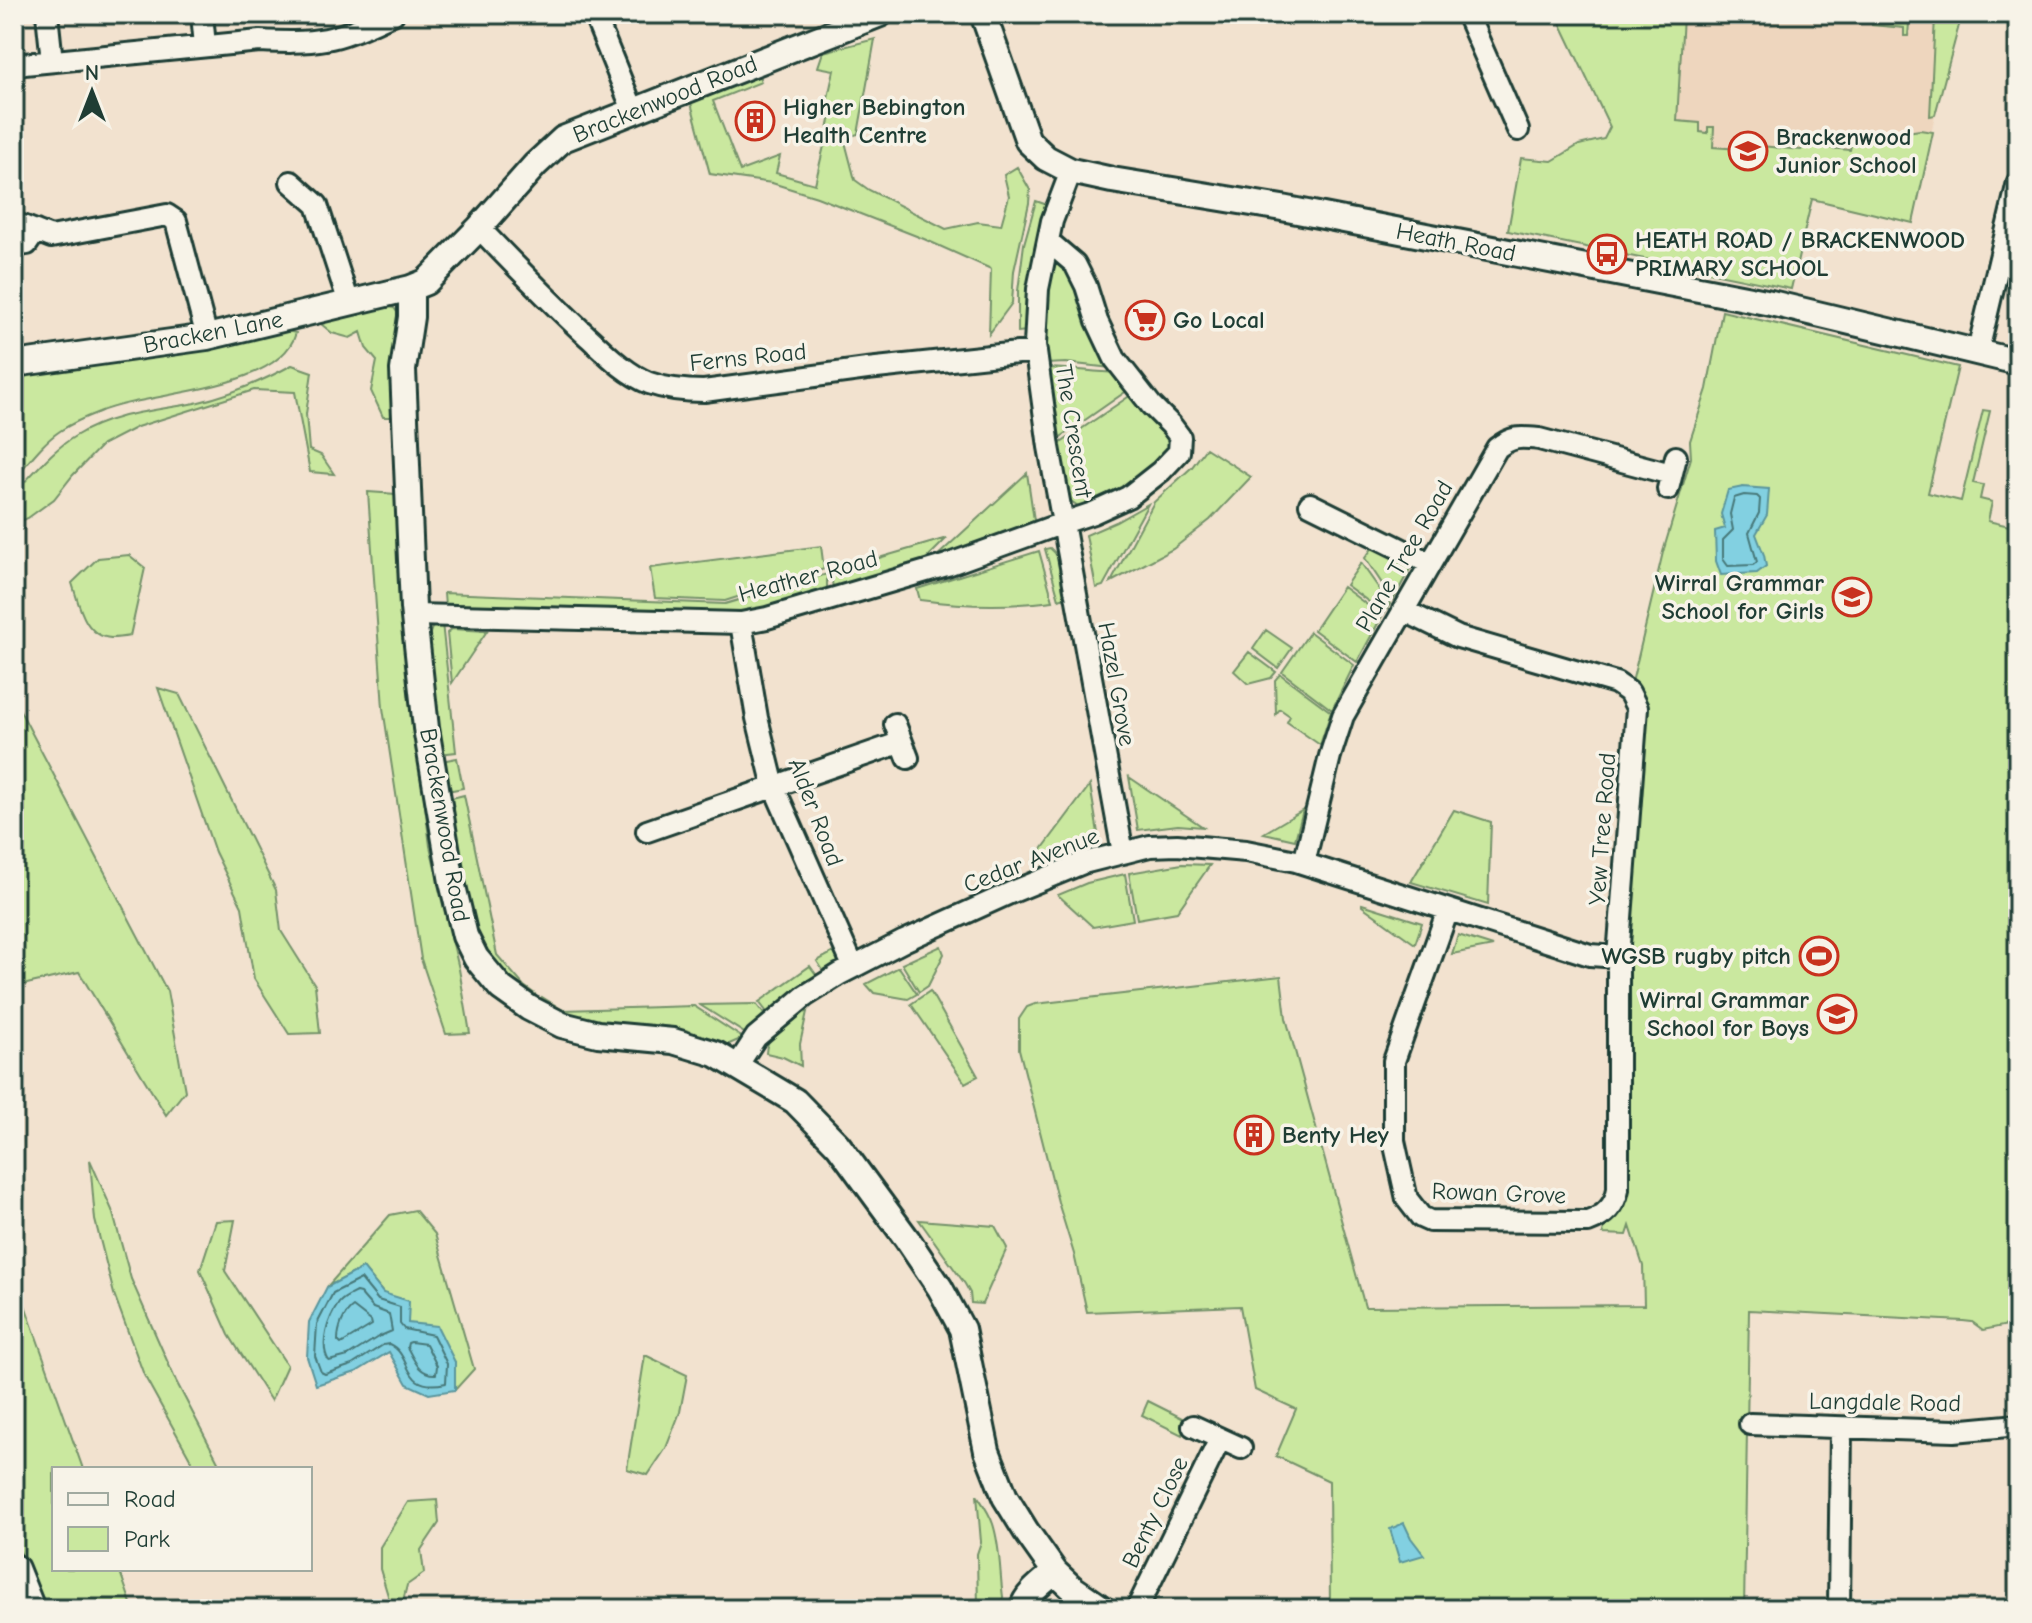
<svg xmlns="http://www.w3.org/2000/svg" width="2032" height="1623" viewBox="0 0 2032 1623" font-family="'Comic Neue',sans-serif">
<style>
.built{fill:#eed6be}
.green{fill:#cae89f;stroke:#74926a;stroke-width:2}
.water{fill:#82d0e1;stroke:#5a959c;stroke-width:2}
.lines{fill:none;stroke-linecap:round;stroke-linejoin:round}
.shore{stroke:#477879;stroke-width:2}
.minor-casing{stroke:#1f3d34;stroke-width:26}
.tertiary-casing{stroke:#1f3d34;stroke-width:30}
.secondary-casing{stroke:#1f3d34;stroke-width:34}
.minor{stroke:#f7f3e8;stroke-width:20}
.tertiary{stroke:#f7f3e8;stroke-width:24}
.secondary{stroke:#f7f3e8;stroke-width:28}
.labels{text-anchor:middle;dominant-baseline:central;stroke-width:7;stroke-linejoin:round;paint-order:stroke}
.street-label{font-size:24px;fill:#1f3d34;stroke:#f7f3e8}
.poi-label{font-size:24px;font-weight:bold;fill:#1f3d34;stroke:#f7f3e8;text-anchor:start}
</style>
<rect width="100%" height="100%" fill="#f2e2cf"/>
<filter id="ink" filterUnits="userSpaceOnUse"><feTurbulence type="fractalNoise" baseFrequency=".0125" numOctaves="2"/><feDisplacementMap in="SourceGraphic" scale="16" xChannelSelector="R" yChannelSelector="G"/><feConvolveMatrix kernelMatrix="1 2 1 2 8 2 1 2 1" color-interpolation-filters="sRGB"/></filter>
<g filter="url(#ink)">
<path class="built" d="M1556,14H1962L1935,115L1913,223L1812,199L1791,289L1508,231L1521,158L1552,161L1579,145L1604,139L1610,127Z"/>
<path class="green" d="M1556,14H1714V18L1683,16L1677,121L1700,123V132L1708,133V127H1714L1713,147L1740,149L1741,144L1801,150L1806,146L1850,150L1852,140L1920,130L1933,132L1913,223L1812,199L1791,289L1508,231L1521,158L1552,161L1579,145L1604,139L1610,127Z
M1857,14H1892L1909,23L1908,36H1904V28L1872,25V20L1857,19Z
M1901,14H1962L1935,115L1930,116L1935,17L1911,14L1909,18Z
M875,39L858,134L844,138L855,180L869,190L946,229L978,222L1001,225L1009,196L1004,175L1017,167L1030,190L1029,203L1014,271L1012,303L989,334L991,269L924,239L817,197L772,183L710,174L691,103L759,76L761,82L713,101L740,171L780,156L776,173L815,184L833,108L826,107L834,70L818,67L823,52Z
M1036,201L1050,206L1027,331L1018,332V291L1024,244Z
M1057,264L1065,266L1071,273L1112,368L1066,363L1045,364C1046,341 1043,279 1057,264Z
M382,305L394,308L402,319L397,417H383L371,391L377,361L366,348L361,332L350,338L332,333L321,324L329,315Z
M1722,311L1958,367L1928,493L1961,501L1983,410L1990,411L1973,483L1983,485L1980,499L1992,502L1988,521L2018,528V1323L1983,1330L1972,1322L1963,1321L1749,1310L1744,1609H1330L1329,1481L1276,1456L1296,1409L1255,1390L1240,1306L1087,1312L1074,1254L1058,1202L1019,1049V1019L1027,1007L1035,1004L1281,976L1286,1018L1365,1307L1644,1305L1643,1266L1630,1226L1627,1235L1603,1234L1605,1219L1621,1205L1631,687L1663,552L1691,458L1690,441L1707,389Z
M278,329L296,333C279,392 148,391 99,412C86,417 72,423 60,431C42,443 28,463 14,479V377L199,350Z
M292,365L312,372L306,414L309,450L321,455L334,474L310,472L295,392L254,390L137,427L102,445L73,475L54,499L28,518L14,524V493C34,473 53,449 77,435C112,413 156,411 195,403C230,395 261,382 292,365Z
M1045,368C1069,368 1092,372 1116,373L1128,390L1055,441Z
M1131,395L1149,417L1165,431L1169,446L1167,454L1133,486L1093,506H1078L1071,501L1065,488L1058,445Z
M1206,448L1251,477L1210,520L1173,549L1111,582L1154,502L1192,467Z
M1027,473L1035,527L934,559Z
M368,492L396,494L398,583L430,846L459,969L470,1033L446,1034L421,959L383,708Z
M1148,504L1103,586L1096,588L1086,535L1116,522Z
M947,538L923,562L833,589L831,572Z
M1377,542L1407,556L1411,567L1393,600L1365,558Z
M821,546L824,569L725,601L655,598L650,568Z
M1050,548C1065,561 1065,578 1068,596L1059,599L1045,549Z
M1039,551L1053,601C1009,607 964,606 920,600L917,589Z
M129,555L145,568L130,636C124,637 117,638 111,638C84,636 79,604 72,583L98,558Z
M1361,563L1390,604L1384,613L1346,585Z
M827,574V592L749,616L445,606L444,593L725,604Z
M1343,587L1382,616L1357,662L1314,630Z
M437,623H442L456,752L439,754L428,638L432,628Z
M452,629L487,631L452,683L447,633Z
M1266,630L1292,648L1278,668L1253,649Z
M1310,632L1354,665L1332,710L1282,672Z
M1249,652L1276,672L1271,678L1248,684L1234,671Z
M1280,674L1331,712L1320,745L1287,722L1290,716L1280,709L1276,714L1275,680Z
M158,688L179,694L276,890L281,931L315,985L320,1033L289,1034L254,979L242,907L215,852Z
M14,699L167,991L185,1091L166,1115L79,972L14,987Z
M457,758L463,788L447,791L441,761Z
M1129,777L1203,827L1178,825L1138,830Z
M1090,785L1099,839L1034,860Z
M464,795L497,955L524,986L535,994L533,998C515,984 499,969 486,949C460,908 457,847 448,799Z
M1303,810L1295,840L1264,833Z
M1454,810L1491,822L1488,905L1411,882Z
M1182,864L1210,865L1177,912L1137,919L1129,873Z
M1125,874L1133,920L1093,927L1058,895L1087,883Z
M1362,904L1422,923L1415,944L1362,906Z
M1458,935L1493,946L1452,954Z
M941,946L944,954L928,986L919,992L902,964Z
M839,949C839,962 836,967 826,975L817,961Z
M810,966L820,980L770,1016L759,1002Z
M899,967L917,994L908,999L874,993L866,984Z
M930,991L978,1076L965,1083L911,1004Z
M542,997L563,1010L694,1006L743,1038L727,1045L719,1044L679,1031L642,1025L594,1023L580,1020L539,1002Z
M756,1004L767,1018L746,1034L700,1005Z
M808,1007L800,1044L801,1066L783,1057L766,1053C766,1032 793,1019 808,1007Z
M90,1160L112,1210L131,1279L176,1381L222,1469H196L144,1375L114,1294L95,1220Z
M415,1210L435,1234L474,1369L455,1390V1362L408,1324L363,1268L327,1287L390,1215Z
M235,1220L225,1271L287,1365L271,1401L229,1335L200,1270L216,1221Z
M919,1220L995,1226L1007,1248L982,1304L971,1303L970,1293L965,1284Z
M14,1274L83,1469H54V1569H119L133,1609H44L14,1537Z
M645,1355L687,1375L680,1412L666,1448L648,1475L627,1469Z
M1148,1401L1188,1421L1182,1435L1142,1415Z
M977,1495C983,1504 990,1514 993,1524C1002,1552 999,1581 1005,1609H978L977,1554L981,1542Z
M437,1500L439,1523L421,1550L424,1573L407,1585L401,1609H392L380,1569V1547L408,1502Z"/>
<path class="water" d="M1743,487L1769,489L1767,515L1756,534L1764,555L1766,566L1757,573L1721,575L1716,561L1715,531L1725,528L1721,514L1728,490Z
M363,1268L383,1293L409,1301L408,1323L437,1326L455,1362V1390L429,1394L407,1384L389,1352L356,1372L316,1385L307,1357L309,1322L327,1287Z
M1404,1523L1411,1538L1424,1555L1400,1562L1390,1529Z"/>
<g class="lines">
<path class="shore" d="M1744,495L1757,496L1760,499L1759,513L1749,533L1757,562L1753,565L1728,566L1723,559V540L1733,530L1730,514L1734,498Z
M361,1279L378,1300L400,1307V1324L404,1329L433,1335L447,1364L446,1383C400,1393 414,1355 389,1344L383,1345L352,1365L325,1374L321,1372L315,1356L317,1324L333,1293Z
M356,1292L360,1293L373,1308L389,1314L392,1331L378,1337L348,1356L329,1361C319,1345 328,1318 339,1303C343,1298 350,1295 356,1292Z
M353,1307L371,1321L372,1325L341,1344L338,1341C338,1329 343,1314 353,1307Z
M411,1342L426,1344L437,1366L436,1374C419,1375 414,1360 407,1347L408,1343Z"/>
<g class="minor-casing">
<path id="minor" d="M47,14L52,61
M202,14L205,46
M594,14L633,110
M1467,14L1518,130
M14,65L260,41C282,42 304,43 326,39C349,35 371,23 393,14
M291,182L317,205L349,303
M23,226L51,237L167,215L176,221L207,337
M479,228C514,264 548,300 585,334C604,351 624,373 649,383C666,389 685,391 704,391L867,369L1036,351
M1048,241L1075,264L1086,286L1097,321L1115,359L1151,405L1171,425L1180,437L1179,452L1161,471L1128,497L1093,513L1063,523L1049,447L1035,345L1038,289L1052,221L1071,171
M14,246L27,244L36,231
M1978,351L2018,182
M1668,489L1676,457
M1310,504L1429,563
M1403,610L1458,637L1616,683L1629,692L1637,708L1618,957V1189C1615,1206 1605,1216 1588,1222L1430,1221L1421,1217L1407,1199L1394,1141V1061L1448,910
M414,615L741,623L767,618L947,565L1063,523L1123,853
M741,623L757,718L774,787L853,966
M895,724L908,758
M647,831L902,742
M1304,863L1330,756L1343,716L1497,448C1512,436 1520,437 1539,439L1671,474
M737,1066L756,1037L805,996L840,974L904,941L1010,893L1083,863L1150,846L1177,845L1246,851L1296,861L1590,955L1618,957
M1750,1424L1954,1431L2018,1425
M1193,1426L1241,1448
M1137,1609L1220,1439
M1839,1609L1841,1428"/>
</g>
<g class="tertiary-casing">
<path id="tertiary" d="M880,14L563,139L535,165L479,228L426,282L411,288V317L403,370L413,608L426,728L452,882L465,936L476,958L501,988L529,1008L562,1025L598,1034L673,1041L716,1054L795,1101L838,1145L907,1239L940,1288L962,1329L987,1451L1005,1497L1026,1531L1055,1572L1071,1587L1103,1609
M983,14L1028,141L1046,158L1071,171L1112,180L1282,208L1771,303L2018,362
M14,364L207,337L411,288
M1022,1609C1026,1594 1043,1582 1055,1572"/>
</g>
<g class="secondary-casing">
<path id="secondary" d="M14,1569L30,1609"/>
</g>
<use href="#minor" class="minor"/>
<use href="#tertiary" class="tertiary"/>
<use href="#secondary" class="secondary"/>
</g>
</g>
<defs>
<g id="building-ring" transform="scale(2)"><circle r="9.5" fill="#f7f3e8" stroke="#c8321e" stroke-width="1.5"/><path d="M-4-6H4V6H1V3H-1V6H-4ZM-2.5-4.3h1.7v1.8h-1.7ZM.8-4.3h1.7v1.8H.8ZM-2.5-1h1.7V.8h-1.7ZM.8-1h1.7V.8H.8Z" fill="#c8321e"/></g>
<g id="school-ring" transform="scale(2)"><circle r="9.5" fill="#f7f3e8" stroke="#c8321e" stroke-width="1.5"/><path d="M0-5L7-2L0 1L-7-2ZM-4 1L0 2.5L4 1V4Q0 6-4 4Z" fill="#c8321e"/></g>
<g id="bus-ring" transform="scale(2)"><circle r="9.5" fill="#f7f3e8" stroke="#c8321e" stroke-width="1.5"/><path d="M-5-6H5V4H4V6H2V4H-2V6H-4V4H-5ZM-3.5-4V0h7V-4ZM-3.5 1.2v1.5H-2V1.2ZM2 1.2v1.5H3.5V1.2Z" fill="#c8321e"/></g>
<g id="supermarket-ring" transform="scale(2)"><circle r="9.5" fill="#f7f3e8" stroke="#c8321e" stroke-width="1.5"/><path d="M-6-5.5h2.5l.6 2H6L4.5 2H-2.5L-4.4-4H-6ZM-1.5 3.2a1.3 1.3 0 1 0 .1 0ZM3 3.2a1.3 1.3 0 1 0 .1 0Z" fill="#c8321e"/></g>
<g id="stadium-ring" transform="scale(2)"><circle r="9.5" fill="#f7f3e8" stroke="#c8321e" stroke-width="1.5"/><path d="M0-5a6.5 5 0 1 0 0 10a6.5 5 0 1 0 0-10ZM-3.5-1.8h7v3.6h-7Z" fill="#c8321e"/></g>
</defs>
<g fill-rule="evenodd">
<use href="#building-ring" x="755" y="121"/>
<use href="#school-ring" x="1748" y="151"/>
<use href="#bus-ring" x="1607" y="254"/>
<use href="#supermarket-ring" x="1145" y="320"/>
<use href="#school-ring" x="1852" y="597"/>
<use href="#stadium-ring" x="1819" y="956"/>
<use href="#school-ring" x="1837" y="1014"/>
<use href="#building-ring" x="1254" y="1135"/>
</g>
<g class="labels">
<g class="street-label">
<text transform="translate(665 99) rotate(-22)">Brackenwood Road</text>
<text transform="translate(1456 242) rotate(11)">Heath Road</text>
<text transform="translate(213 332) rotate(-11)">Bracken Lane</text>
<text transform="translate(748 357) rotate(-6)">Ferns Road</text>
<text transform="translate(1074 431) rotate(81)">The Crescent</text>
<text transform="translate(1404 556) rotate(-60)">Plane Tree Road</text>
<text transform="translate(808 576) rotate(-15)">Heather Road</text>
<text transform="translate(1117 684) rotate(80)">Hazel Grove</text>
<text transform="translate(816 812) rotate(69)">Alder Road</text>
<text transform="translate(445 825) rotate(80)">Brackenwood Road</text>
<text transform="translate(1602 829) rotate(-86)">Yew Tree Road</text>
<text transform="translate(1031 860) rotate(-21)">Cedar Avenue</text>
<text transform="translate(1499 1193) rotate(2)">Rowan Grove</text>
<text transform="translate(1885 1402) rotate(1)">Langdale Road</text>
<text transform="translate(1155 1512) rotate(-64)">Benty Close</text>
</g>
<g class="poi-label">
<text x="783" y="107">Higher Bebington<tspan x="783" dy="28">Health Centre</tspan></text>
<text x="1776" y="137">Brackenwood<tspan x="1776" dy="28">Junior School</tspan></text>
<text x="1635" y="240">HEATH ROAD / BRACKENWOOD<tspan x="1635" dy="28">PRIMARY SCHOOL</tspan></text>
<text x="1173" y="320">Go Local</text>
<text x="1824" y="583" text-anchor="end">Wirral Grammar<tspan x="1824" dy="28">School for Girls</tspan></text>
<text x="1791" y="956" text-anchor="end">WGSB rugby pitch</text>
<text x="1809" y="1000" text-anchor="end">Wirral Grammar<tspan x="1809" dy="28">School for Boys</tspan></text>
<text x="1282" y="1135">Benty Hey</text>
</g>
</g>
<rect width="2032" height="1623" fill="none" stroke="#f7f3e8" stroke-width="48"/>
<rect x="24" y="24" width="1984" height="1575" fill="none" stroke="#1f3d34" stroke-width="3" filter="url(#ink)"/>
<rect x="52" y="1467" width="260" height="104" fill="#f7f3e8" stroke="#a1aaa0" stroke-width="2"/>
<rect x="68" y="1493" width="40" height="12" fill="#f7f3e8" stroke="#a1aaa0" stroke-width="2"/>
<text x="124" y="1507" font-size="24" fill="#1f3d34">Road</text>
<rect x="68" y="1527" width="40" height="24" fill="#cae89f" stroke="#a1aaa0" stroke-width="2"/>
<text x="124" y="1547" font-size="24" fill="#1f3d34">Park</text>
<g transform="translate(92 92)" stroke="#f7f3e8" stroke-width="6" paint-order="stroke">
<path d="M0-6L14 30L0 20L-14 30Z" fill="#1f3d34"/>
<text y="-12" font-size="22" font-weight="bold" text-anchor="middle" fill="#1f3d34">N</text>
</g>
</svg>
